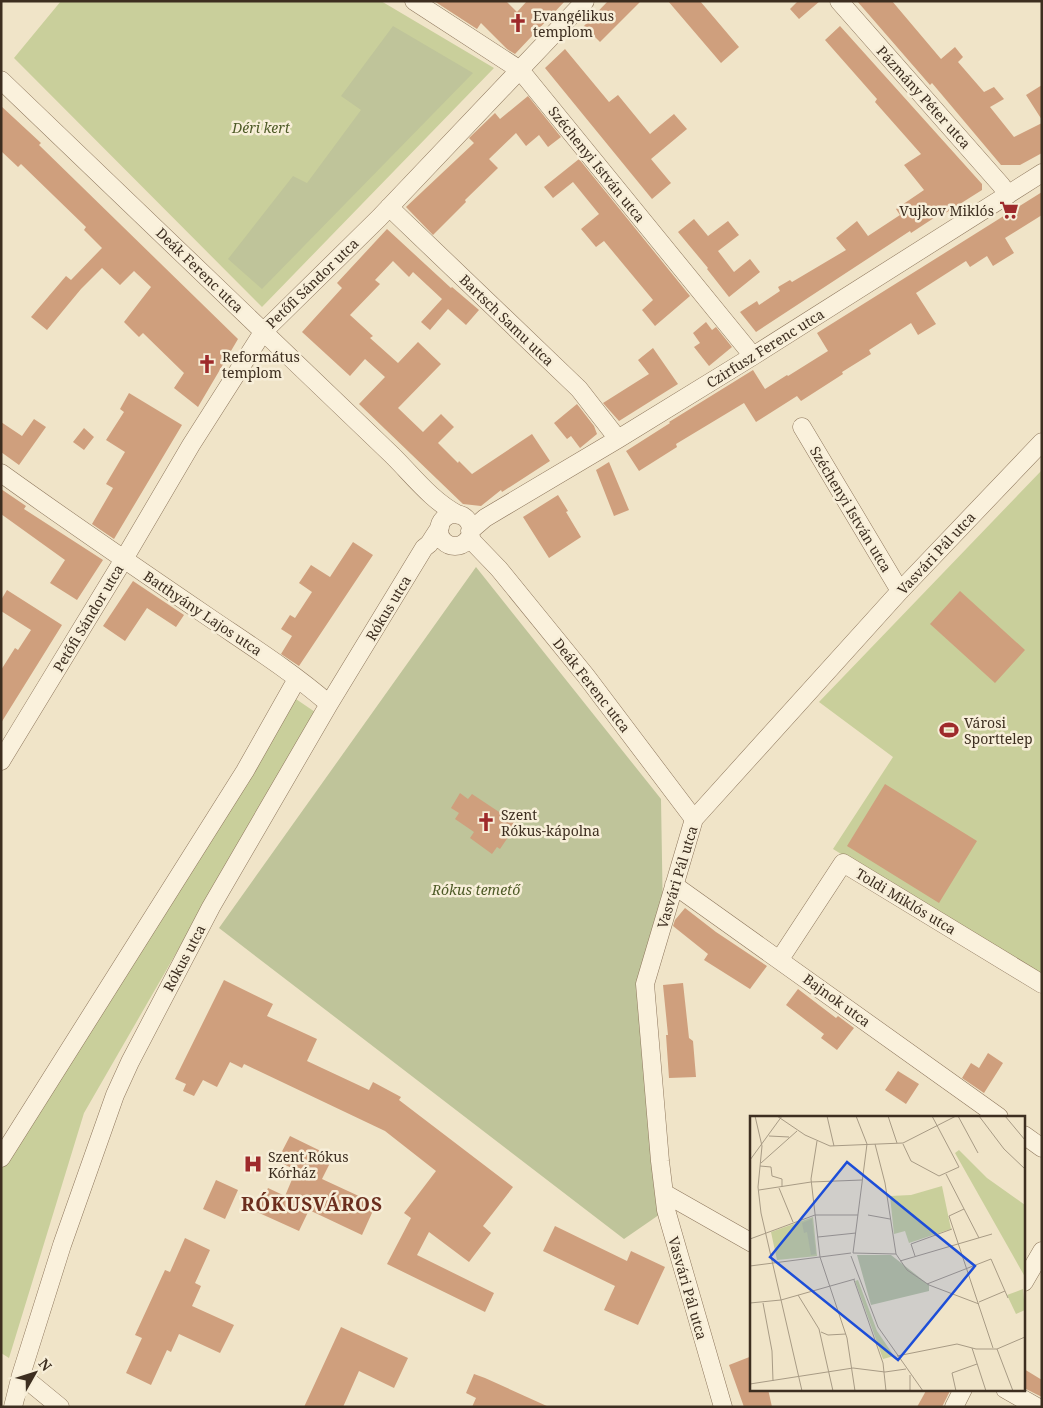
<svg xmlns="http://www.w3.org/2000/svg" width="1043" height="1408" viewBox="0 0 1043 1408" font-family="'Noto Serif',serif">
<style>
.green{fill:#c9cf9b}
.cemetery{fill:#bfc49a}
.building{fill:#cf9f7d}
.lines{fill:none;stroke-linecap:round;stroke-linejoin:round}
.minor-casing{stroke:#8d765c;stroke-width:19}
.minor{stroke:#faf1dc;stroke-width:18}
.labels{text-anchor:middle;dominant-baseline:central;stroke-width:5;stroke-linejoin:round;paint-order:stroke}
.poi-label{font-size:14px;fill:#3d2e20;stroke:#f7eed8;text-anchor:start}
.street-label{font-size:14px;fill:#3d2e20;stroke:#f7eed8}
.park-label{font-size:14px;font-style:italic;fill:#4d5a26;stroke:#f7eed8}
.district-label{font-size:19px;font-weight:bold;letter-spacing:1px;fill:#6b2e1e;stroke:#f7eed8}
.inset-road{fill:none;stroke:#a89b85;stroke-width:1}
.view{fill:#1d4ed8;fill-opacity:0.15;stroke:#1d4ed8;stroke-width:2.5}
.inset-edge{fill:none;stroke:#3d2e20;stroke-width:2.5}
</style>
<rect width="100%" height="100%" fill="#f0e4c8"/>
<path class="green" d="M61,1H381L494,68L262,307L14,58Z
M1042,470V977L833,849L893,757L819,702Z
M290,695L315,712L84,1113L9,1358L1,1353V1170Z"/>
<path class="cemetery" d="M393,26L473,73L262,289L228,259L293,176L307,183L361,110L341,96Z
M476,567L661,799L663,920L645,984L666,1210L624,1239L219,928Z"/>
<path class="building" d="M434,1H506L517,12L527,1H565L515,54L507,49L481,23L477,29Z
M608,1H641L600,42L584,26Z
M668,1H700L739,47L721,63Z
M798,1H820L799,19L790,9Z
M857,1H892L941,59L955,47L963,57L958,62L984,92L994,87L1004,99L990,107L1014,137L1042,123V153L1020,165H1001L932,83L930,85Z
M840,26L982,184V190L944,214L943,212L911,233L910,231L756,332L740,312L757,301L759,305L780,291L778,287L790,280L792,282L846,250L836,238L857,221L868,236L900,215L896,209L924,190L904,165L921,154L875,102L877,99L825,40Z
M565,49L609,102L618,95L650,134L674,114L687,129L651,159L671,183L652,199L545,68Z
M1042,85V120L1026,95Z
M528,96L561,137L548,147L539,135L526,146L516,133L489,159L498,168L465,200L466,202L433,235L406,207L474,143L469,138L495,113L500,119Z
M1,106L41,143L39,145L238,339L198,407L174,388L184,373L143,333L139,337L124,322L151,287L134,271L120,285L102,268L81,289L47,330L31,317L66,276L71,280L102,248L84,230L86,227L21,164L18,167L1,151Z
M579,159L690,296L655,326L642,310L653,300L604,241L596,247L581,229L599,214L573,182L553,198L544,187Z
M1042,192V215L1005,238L1014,253L993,266L987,256L970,267L966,261L916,293L936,324L918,335L911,323L869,350L871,354L842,372L843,374L801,401L797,396L756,422L744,403L676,444L677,447L639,471L626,451L670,423L669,422L753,370L765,389L787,375L788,376L828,351L817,333Z
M694,219L708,236L728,221L739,235L718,251L734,272L750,259L760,272L729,297L707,269L708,268L678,232Z
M387,229L451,288L452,287L479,310L466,325L448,309L430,330L421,322L442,299L413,272L409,277L393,261L375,280L380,284L350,315L373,336L370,338L398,363L418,342L441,364L398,408L423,432L441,414L454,427L438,443L458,463L459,461L472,474L532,434L550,461L502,492L501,490L481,506L463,504L359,404L385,377L365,359L350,376L302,332L342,288L337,283Z
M706,322L712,330L716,327L732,347L709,366L694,347L700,343L693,333Z
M653,348L678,384L619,421L603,403L649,374L638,360Z
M129,393L182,425L114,539L92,524L113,488L106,484L125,452L106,440L124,412L120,409Z
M577,404L594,426L597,434L580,448L571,436L567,439L554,423Z
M34,419L46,427L19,465L1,452V422L22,436Z
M84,428L94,437L84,450L73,442Z
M609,462L629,510L614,516L596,470Z
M1,489L26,506L24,509L103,560L77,600L50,583L65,560L1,514Z
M558,495L568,511L566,512L581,537L549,558L523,517Z
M353,542L373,555L299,666L281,654L292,636L281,629L290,615L295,618L312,592L299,583L311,565L330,577Z
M133,581L184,615L176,627L147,608L125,641L103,626Z
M7,590L62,625L1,723V670L15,648L18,650L31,630L1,611V600Z
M960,591L1025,650L995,683L930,624Z
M885,784L977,841L939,903L847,846Z
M460,793L468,799L472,794L517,824L500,849L497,847L492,854L470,838L474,832L455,819L459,813L451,808Z
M685,908L716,932L767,966L750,989L704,960L708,954L673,926L675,920Z
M224,980L273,1004L267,1016L317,1039L307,1061L369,1090L373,1082L401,1097L399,1100L513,1187L483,1226L491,1233L469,1262L429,1232L417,1255L494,1293L485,1312L387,1264L411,1218L404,1213L436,1171L385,1131L244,1064L242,1068L230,1062L217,1087L203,1080L194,1096L183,1091L186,1084L175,1079Z
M683,983L689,1038L693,1041L696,1077L669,1078L666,1035H668L663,985Z
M798,989L836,1018L838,1016L854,1028L837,1050L821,1038L824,1034L786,1005Z
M988,1053L1003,1063L984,1093L962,1078L971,1063L979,1068Z
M898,1071L919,1084L906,1104L885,1090Z
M290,1136L333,1157L322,1179L376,1204L362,1235L309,1210L299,1231L257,1212L268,1188L285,1196L296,1170L277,1161Z
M216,1180L238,1190L225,1219L203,1209Z
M555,1226L627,1261L631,1251L665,1267L638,1325L604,1310L615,1286L543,1251Z
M185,1238L210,1250L195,1283L201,1286L192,1306L234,1325L220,1353L179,1334L171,1352L167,1350L151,1385L126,1373L142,1338L135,1335L165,1270L170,1272Z
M341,1327L408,1358L394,1388L359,1371L343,1407H304Z
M752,1356V1389H768L772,1407H744L729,1365Z
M1024,1369L1042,1380V1397L1024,1388Z
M474,1374L485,1378L549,1407H472L476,1398L466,1393Z
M927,1389H951L942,1407H917Z"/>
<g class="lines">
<g class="minor-casing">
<path id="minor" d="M414,1L520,70L753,356
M839,1L1001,185L1008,195
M1,80L393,456C413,476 433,502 459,515
M389,207L579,389L618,439
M802,427L900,591
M1,473C69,522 138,569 207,616C248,644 291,671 329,704
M439 530a16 16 0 1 1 32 0a16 16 0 1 1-32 0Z
M470,531L485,518L618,439L753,356L1042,173
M470,536L473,542L499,569L586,676L694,819
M1,761L124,559L191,445L263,332L379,218L585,1
M674,885L999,1117
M780,959L843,863L1042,984
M1024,1135L1042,1148
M1,1158L245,771L297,679
M664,1193L752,1243
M1024,1282L1042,1251
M21,1375L60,1407
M1005,1389L1037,1407
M13,1407L21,1375L62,1245L115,1095L130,1062L211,907L329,704L424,548L429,544L440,527
M723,1407L666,1210L660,1161L645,984L694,819L900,591L1042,442
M954,1407L963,1389"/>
</g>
<use href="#minor" class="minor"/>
</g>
<defs>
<g id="church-bare" transform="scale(1.5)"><path d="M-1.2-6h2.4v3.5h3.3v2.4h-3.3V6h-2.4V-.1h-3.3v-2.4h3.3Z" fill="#9e2a2b" stroke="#f7eed8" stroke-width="2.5" paint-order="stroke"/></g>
<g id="supermarket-bare" transform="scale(1.5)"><path d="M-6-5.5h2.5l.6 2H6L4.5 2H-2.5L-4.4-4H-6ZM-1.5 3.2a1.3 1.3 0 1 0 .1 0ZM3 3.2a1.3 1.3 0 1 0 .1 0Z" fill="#9e2a2b" stroke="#f7eed8" stroke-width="2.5" paint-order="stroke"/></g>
<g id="stadium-bare" transform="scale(1.5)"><path d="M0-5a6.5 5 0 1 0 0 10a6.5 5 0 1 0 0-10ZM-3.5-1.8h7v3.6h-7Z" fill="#9e2a2b" stroke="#f7eed8" stroke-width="2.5" paint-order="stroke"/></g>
<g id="hospital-bare" transform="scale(1.5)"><path d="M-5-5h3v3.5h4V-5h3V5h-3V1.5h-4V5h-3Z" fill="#9e2a2b" stroke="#f7eed8" stroke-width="2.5" paint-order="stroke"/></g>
</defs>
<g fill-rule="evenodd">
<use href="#church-bare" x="518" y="23"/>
<use href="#supermarket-bare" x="1009" y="210"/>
<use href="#church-bare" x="207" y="364"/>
<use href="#stadium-bare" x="949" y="730"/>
<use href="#church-bare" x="486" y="822"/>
<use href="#hospital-bare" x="253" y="1164"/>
</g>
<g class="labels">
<g class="poi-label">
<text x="533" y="15">Evangélikus<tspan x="533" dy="16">templom</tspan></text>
<text x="994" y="210" text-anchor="end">Vujkov Miklós</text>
<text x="222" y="356">Református<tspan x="222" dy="16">templom</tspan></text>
<text x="964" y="722">Városi<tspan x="964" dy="16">Sporttelep</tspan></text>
<text x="501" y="814">Szent<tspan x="501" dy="16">Rókus-kápolna</tspan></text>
<text x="268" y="1156">Szent Rókus<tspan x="268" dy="16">Kórház</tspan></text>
</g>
<g class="street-label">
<text transform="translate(924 97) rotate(48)">Pázmány Péter utca</text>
<text transform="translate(597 164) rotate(51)">Széchenyi István utca</text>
<text transform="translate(200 270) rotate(44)">Deák Ferenc utca</text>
<text transform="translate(312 283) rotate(-44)">Petőfi Sándor utca</text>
<text transform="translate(507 320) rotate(44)">Bartsch Samu utca</text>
<text transform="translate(765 348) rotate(-32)">Czirfusz Ferenc utca</text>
<text transform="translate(851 509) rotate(59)">Széchenyi István utca</text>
<text transform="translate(936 553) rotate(-47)">Vasvári Pál utca</text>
<text transform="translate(388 608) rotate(-59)">Rókus utca</text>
<text transform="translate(203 613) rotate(34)">Batthyány Lajos utca</text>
<text transform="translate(88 618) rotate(-59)">Petőfi Sándor utca</text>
<text transform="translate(592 685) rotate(52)">Deák Ferenc utca</text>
<text transform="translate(677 877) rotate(-73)">Vasvári Pál utca</text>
<text transform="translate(906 901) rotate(31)">Toldi Miklós utca</text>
<text transform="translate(184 958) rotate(-62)">Rókus utca</text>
<text transform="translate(837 1000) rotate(36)">Bajnok utca</text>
<text transform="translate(688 1288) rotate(74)">Vasvári Pál utca</text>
</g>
<g class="park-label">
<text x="261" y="127">Déri kert</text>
<text x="476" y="889">Rókus temető</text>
</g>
<g class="district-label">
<text x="312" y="1204">RÓKUSVÁROS</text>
</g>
</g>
<g transform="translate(750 1116)">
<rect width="275" height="275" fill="#f0e4c8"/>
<path d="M209,34L237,62L275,89V161L205,37ZM192,70L201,113L159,127L155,115L144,118L140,80L161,79ZM63,101L67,140L27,144L21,116ZM108,164L127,215L144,240L133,243L105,165ZM273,173L275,194L266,198L257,179Z" fill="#c9cf9b"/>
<path d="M62,103L66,138L61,139L57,116L54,117L52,107ZM107,139H141L179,169V175L121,189Z" fill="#bfc49a"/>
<path class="inset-road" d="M5,0L12,30L8,71L11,97L52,275M27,0L55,19L80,30L153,27L206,0M77,0L84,30M138,0L147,27M208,0L228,37M229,0L254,33L275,53M255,0L275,24M19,20L39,21M67,25L61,63L70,141L97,222L105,275M125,28L135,67L146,138L157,154L179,169L229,188M153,28L161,45L189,60L209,51L182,0M0,44L32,0M11,47L47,15M10,50L21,51L22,60L32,63V71M196,58L229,122M29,72L43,106M9,74L61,66L112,64M214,93L199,100L243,232M118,99L140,103M68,121L106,117M0,123L65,99H108M103,137L117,28L106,0M103,137L146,138M101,140L128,211L173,275M165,140L161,128L202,113M150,145L242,118M0,150L101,137M104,164L133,247L136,275M177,168L241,143L258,182M48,179L69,213L83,275M229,186L255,175M0,187L31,184L105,163M13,187L22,235L23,265M71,216L78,219L96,218M222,232L236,275M247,233L263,275M147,240L207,228L226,233H247L275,221M0,268L103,252L135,256L156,253M160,275V259M206,275L202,257L227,248"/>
<path class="view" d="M97,46L225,150L148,244L20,141Z"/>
<rect width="275" height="275" class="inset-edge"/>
</g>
<rect width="1043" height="1408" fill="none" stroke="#3d2e20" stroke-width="5"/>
<g transform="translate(35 1373) rotate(51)" stroke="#f7eed8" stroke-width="4" paint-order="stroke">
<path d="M0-4L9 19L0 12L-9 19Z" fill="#3d2e20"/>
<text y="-8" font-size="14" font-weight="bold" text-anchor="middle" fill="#3d2e20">N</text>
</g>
</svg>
